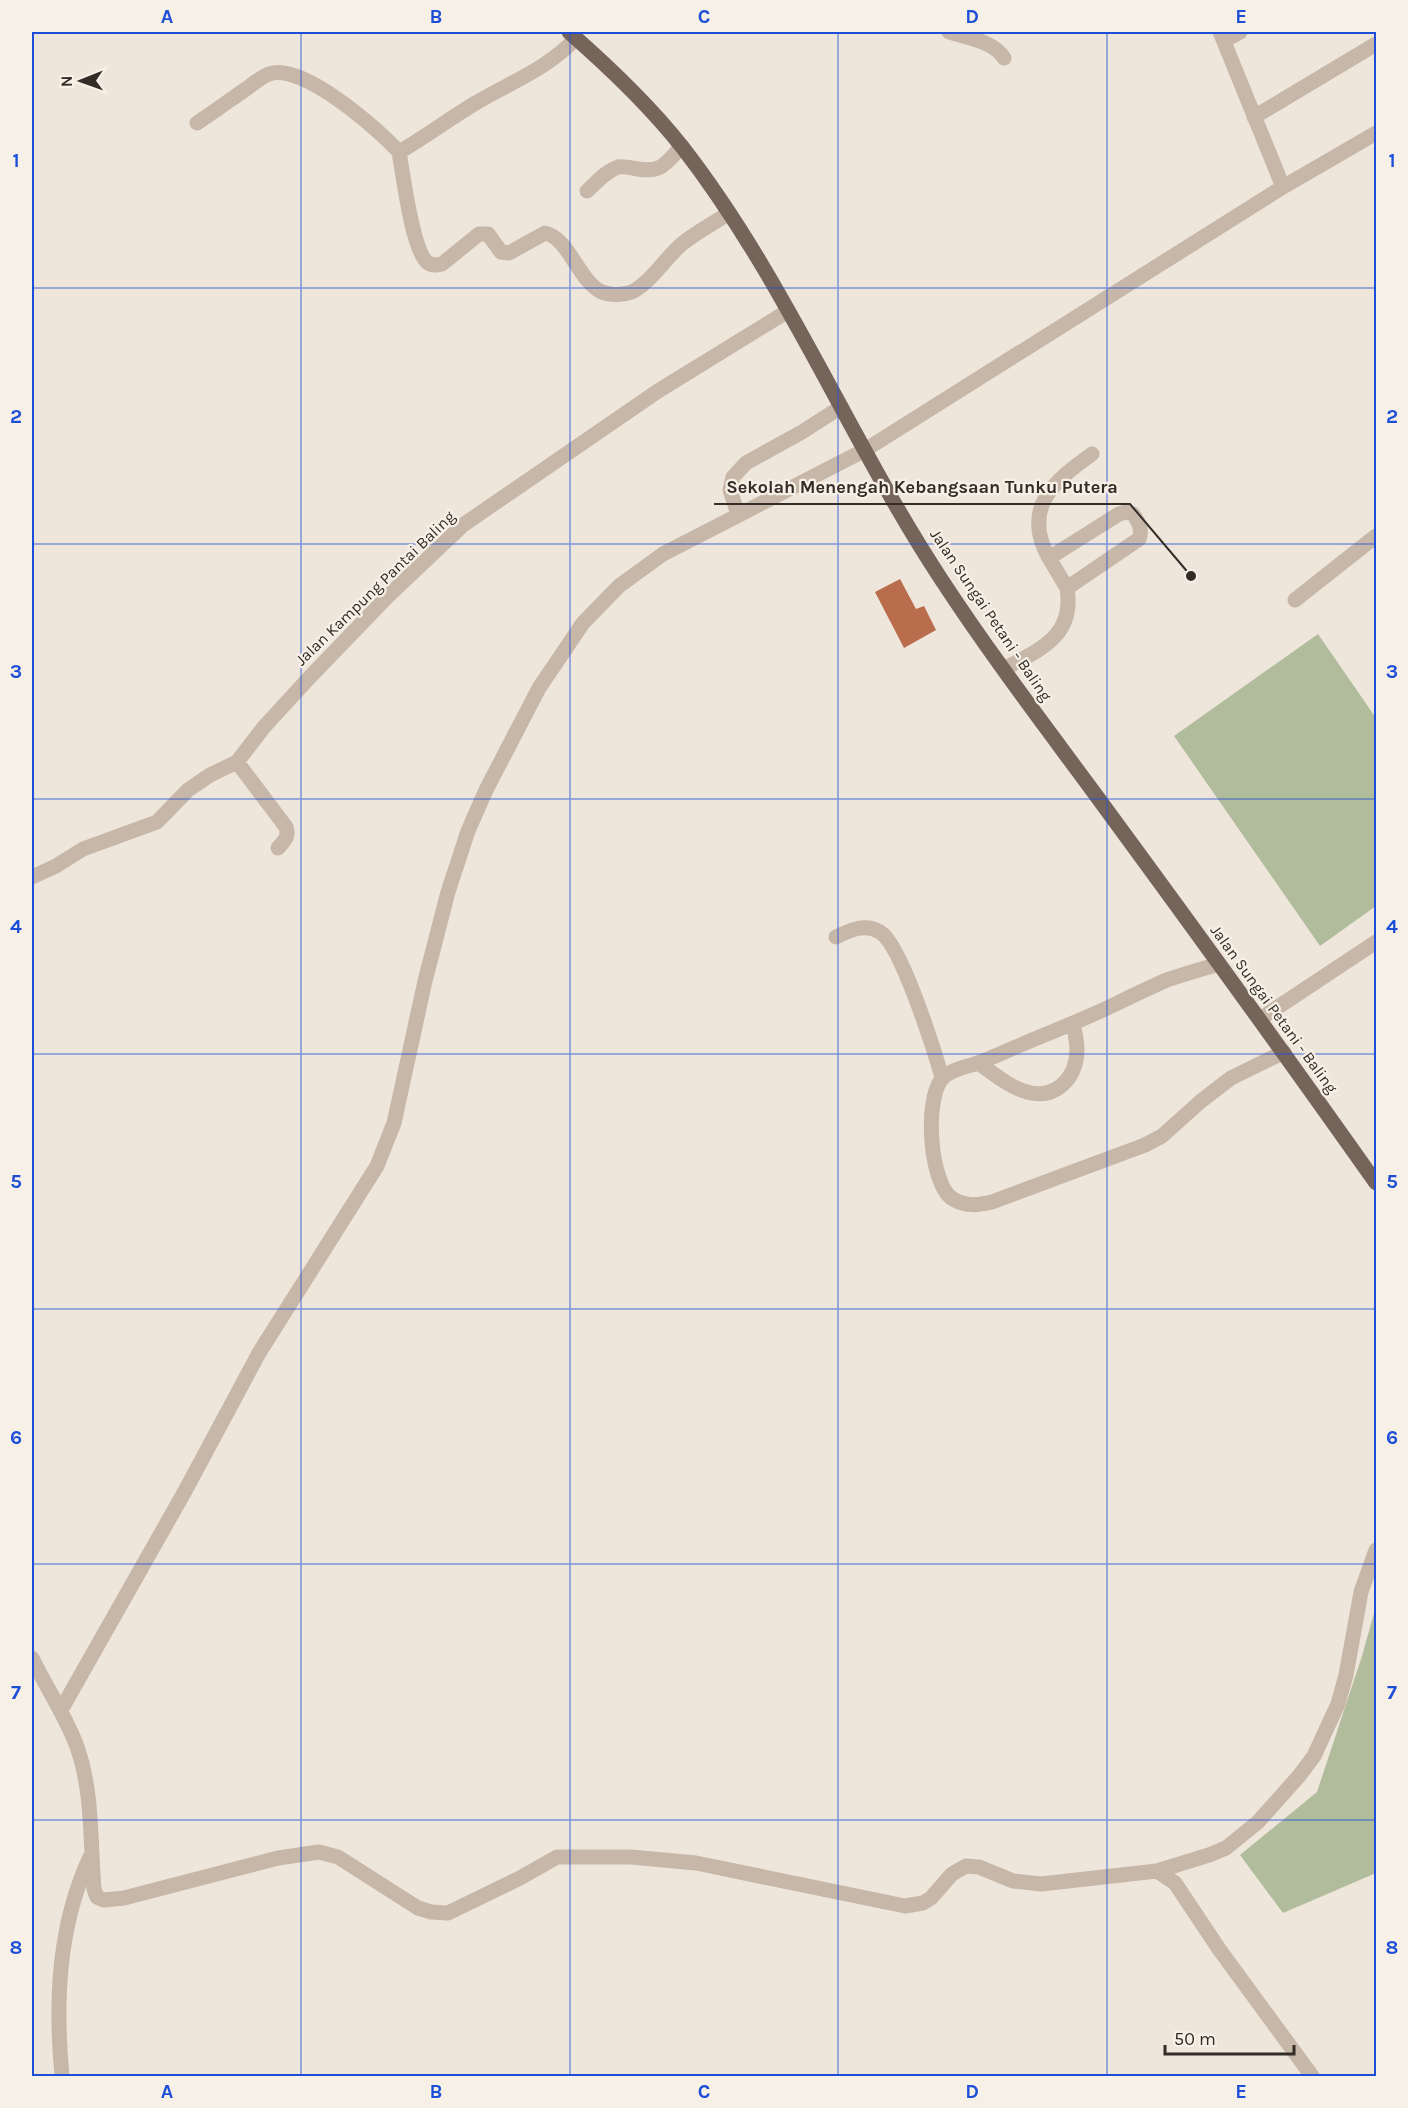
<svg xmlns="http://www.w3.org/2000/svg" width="1408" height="2108" viewBox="0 0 1408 2108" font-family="Karla,sans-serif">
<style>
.green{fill:#b0bc9c}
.building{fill:#ba6d4d}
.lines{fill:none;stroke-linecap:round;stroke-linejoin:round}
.minor{stroke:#c6b7a8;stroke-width:15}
.major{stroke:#74645a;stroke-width:15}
.grid{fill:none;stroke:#1d4ed8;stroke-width:1.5;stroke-opacity:0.55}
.labels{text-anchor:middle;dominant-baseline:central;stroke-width:4.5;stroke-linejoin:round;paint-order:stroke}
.street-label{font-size:16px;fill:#332c27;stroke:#f7f0e6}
.leader{fill:none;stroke:#332c27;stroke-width:2}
.callout-dot{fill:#332c27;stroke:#f7f0e6;stroke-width:2}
.callout-label{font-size:18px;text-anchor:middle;font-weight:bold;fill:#332c27;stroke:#f7f0e6;stroke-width:4.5;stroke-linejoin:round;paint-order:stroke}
.neatline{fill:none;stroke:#1d4ed8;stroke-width:2}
.grid-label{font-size:20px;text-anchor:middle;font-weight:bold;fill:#1d4ed8}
</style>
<rect width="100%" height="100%" fill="#efe6db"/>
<path class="green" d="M1318,634L1376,718V906L1320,946L1174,736Z
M1376,1606V1873L1283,1913L1240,1855L1317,1792L1362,1656Z"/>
<path class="building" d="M900,579L916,609L924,606L936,630L904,648L875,592Z"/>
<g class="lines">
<path class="minor" d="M949,32C967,38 994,41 1004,58
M1220,32L1283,187
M1224,41L1240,32
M1254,117L1376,44
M197,123C214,112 230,100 246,89C253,84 261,77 269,74C302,62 378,129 399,152C425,137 449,119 474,104C509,83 549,68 576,38
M399,152C403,173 412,251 428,263C433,266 437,265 442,264L479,234H488L501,252L509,253L545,233C569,238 579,282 602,292C611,296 629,295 637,289C655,277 666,257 683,243C697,232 714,223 729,213
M587,191C596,183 606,171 618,167C624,166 632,168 638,169C662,173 666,163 682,146
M738,514L730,490L733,477L746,463L802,432L841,407
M1049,558C1021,508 1054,481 1092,454
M1295,600L1376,536
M1004,669C1041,649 1075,636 1067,588L1139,539C1143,529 1138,521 1133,514L1126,512L1119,514L1049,558L1067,588
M237,762L286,827C289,837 285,840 278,848
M32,877L56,866L83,849L157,822L188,790L210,775L237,762L264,727L308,679L388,596L463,525L658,391L788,311
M836,937C850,930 865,923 880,932C901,944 934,1050 942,1077
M1219,964C1202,969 1184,974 1167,980C1146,989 1126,999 1105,1009C1079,1021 1052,1032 1025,1043C1009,1050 994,1057 978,1063C967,1067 955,1068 945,1076C923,1092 929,1185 953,1199C966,1207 979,1205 992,1202L1145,1145L1162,1136L1201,1101L1231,1078L1284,1052
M1260,1019L1376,942
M978,1063C993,1073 1009,1087 1027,1092C1055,1100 1076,1079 1077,1051C1077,1042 1075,1032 1073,1023
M32,1658C46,1687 64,1713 76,1744C93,1789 90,1841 94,1889L97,1897L104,1900L124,1898L278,1858L319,1852L338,1857L418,1908L431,1912L448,1913L520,1878L557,1857H631L696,1863L905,1906L923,1903L931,1898L952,1874L966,1866L979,1867L1013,1881L1041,1884L1157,1871L1209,1855L1226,1848L1258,1822L1299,1776L1314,1756L1338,1704L1346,1675L1361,1592L1376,1550
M61,1710L185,1491L259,1353L377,1166L394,1123L425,981L448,892L468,831L486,790L539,688L583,623L619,586L663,554L865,450L1283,187L1376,133
M1157,1871L1175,1883L1219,1949L1312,2076
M62,2076C55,2002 58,1926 90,1857"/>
<path class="major" d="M569,32C609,67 650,106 683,148C786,281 849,439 941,579C990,654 1045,726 1098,798C1192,926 1285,1054 1376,1183"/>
</g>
<path class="grid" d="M301,32V2076M570,32V2076M838,32V2076M1107,32V2076M32,288H1376M32,544H1376M32,799H1376M32,1054H1376M32,1309H1376M32,1564H1376M32,1820H1376"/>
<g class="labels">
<g class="street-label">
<text transform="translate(375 588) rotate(-44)">Jalan Kampung Pantai Baling</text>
<text transform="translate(991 615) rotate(56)">Jalan Sungai Petani - Baling</text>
<text transform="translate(1274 1009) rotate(54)">Jalan Sungai Petani - Baling</text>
</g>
</g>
<path class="leader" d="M1191 576L1130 504H714"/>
<circle class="callout-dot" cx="1191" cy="576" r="6"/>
<g class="callout-label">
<text x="922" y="493">Sekolah Menengah Kebangsaan Tunku Putera</text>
</g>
<rect width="1408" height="2108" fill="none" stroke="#f7f0e6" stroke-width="66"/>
<g transform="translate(81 81) rotate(269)" stroke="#f7f0e6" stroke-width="4.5" paint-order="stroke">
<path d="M0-4.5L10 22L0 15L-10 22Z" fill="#332c27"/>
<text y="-9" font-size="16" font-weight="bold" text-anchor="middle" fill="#332c27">N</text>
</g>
<path d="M1165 2045v9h129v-9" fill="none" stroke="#332c27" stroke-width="3"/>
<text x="1174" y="2045" font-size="18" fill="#332c27" stroke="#f7f0e6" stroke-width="4.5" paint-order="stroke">50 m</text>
<rect x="33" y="33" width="1342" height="2042" class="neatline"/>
<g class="grid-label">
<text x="167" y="23">A</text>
<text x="436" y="23">B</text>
<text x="704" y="23">C</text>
<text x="972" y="23">D</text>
<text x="1241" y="23">E</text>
<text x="16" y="167">1</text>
<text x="1392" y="167">1</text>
<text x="16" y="423">2</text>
<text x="1392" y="423">2</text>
<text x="16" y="678">3</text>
<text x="1392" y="678">3</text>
<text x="16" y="933">4</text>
<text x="1392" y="933">4</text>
<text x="16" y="1188">5</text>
<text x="1392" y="1188">5</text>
<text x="16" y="1444">6</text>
<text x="1392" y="1444">6</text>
<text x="16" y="1699">7</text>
<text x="1392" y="1699">7</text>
<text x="16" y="1954">8</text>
<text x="1392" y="1954">8</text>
<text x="167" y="2098">A</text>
<text x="436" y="2098">B</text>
<text x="704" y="2098">C</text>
<text x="972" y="2098">D</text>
<text x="1241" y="2098">E</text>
</g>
</svg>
